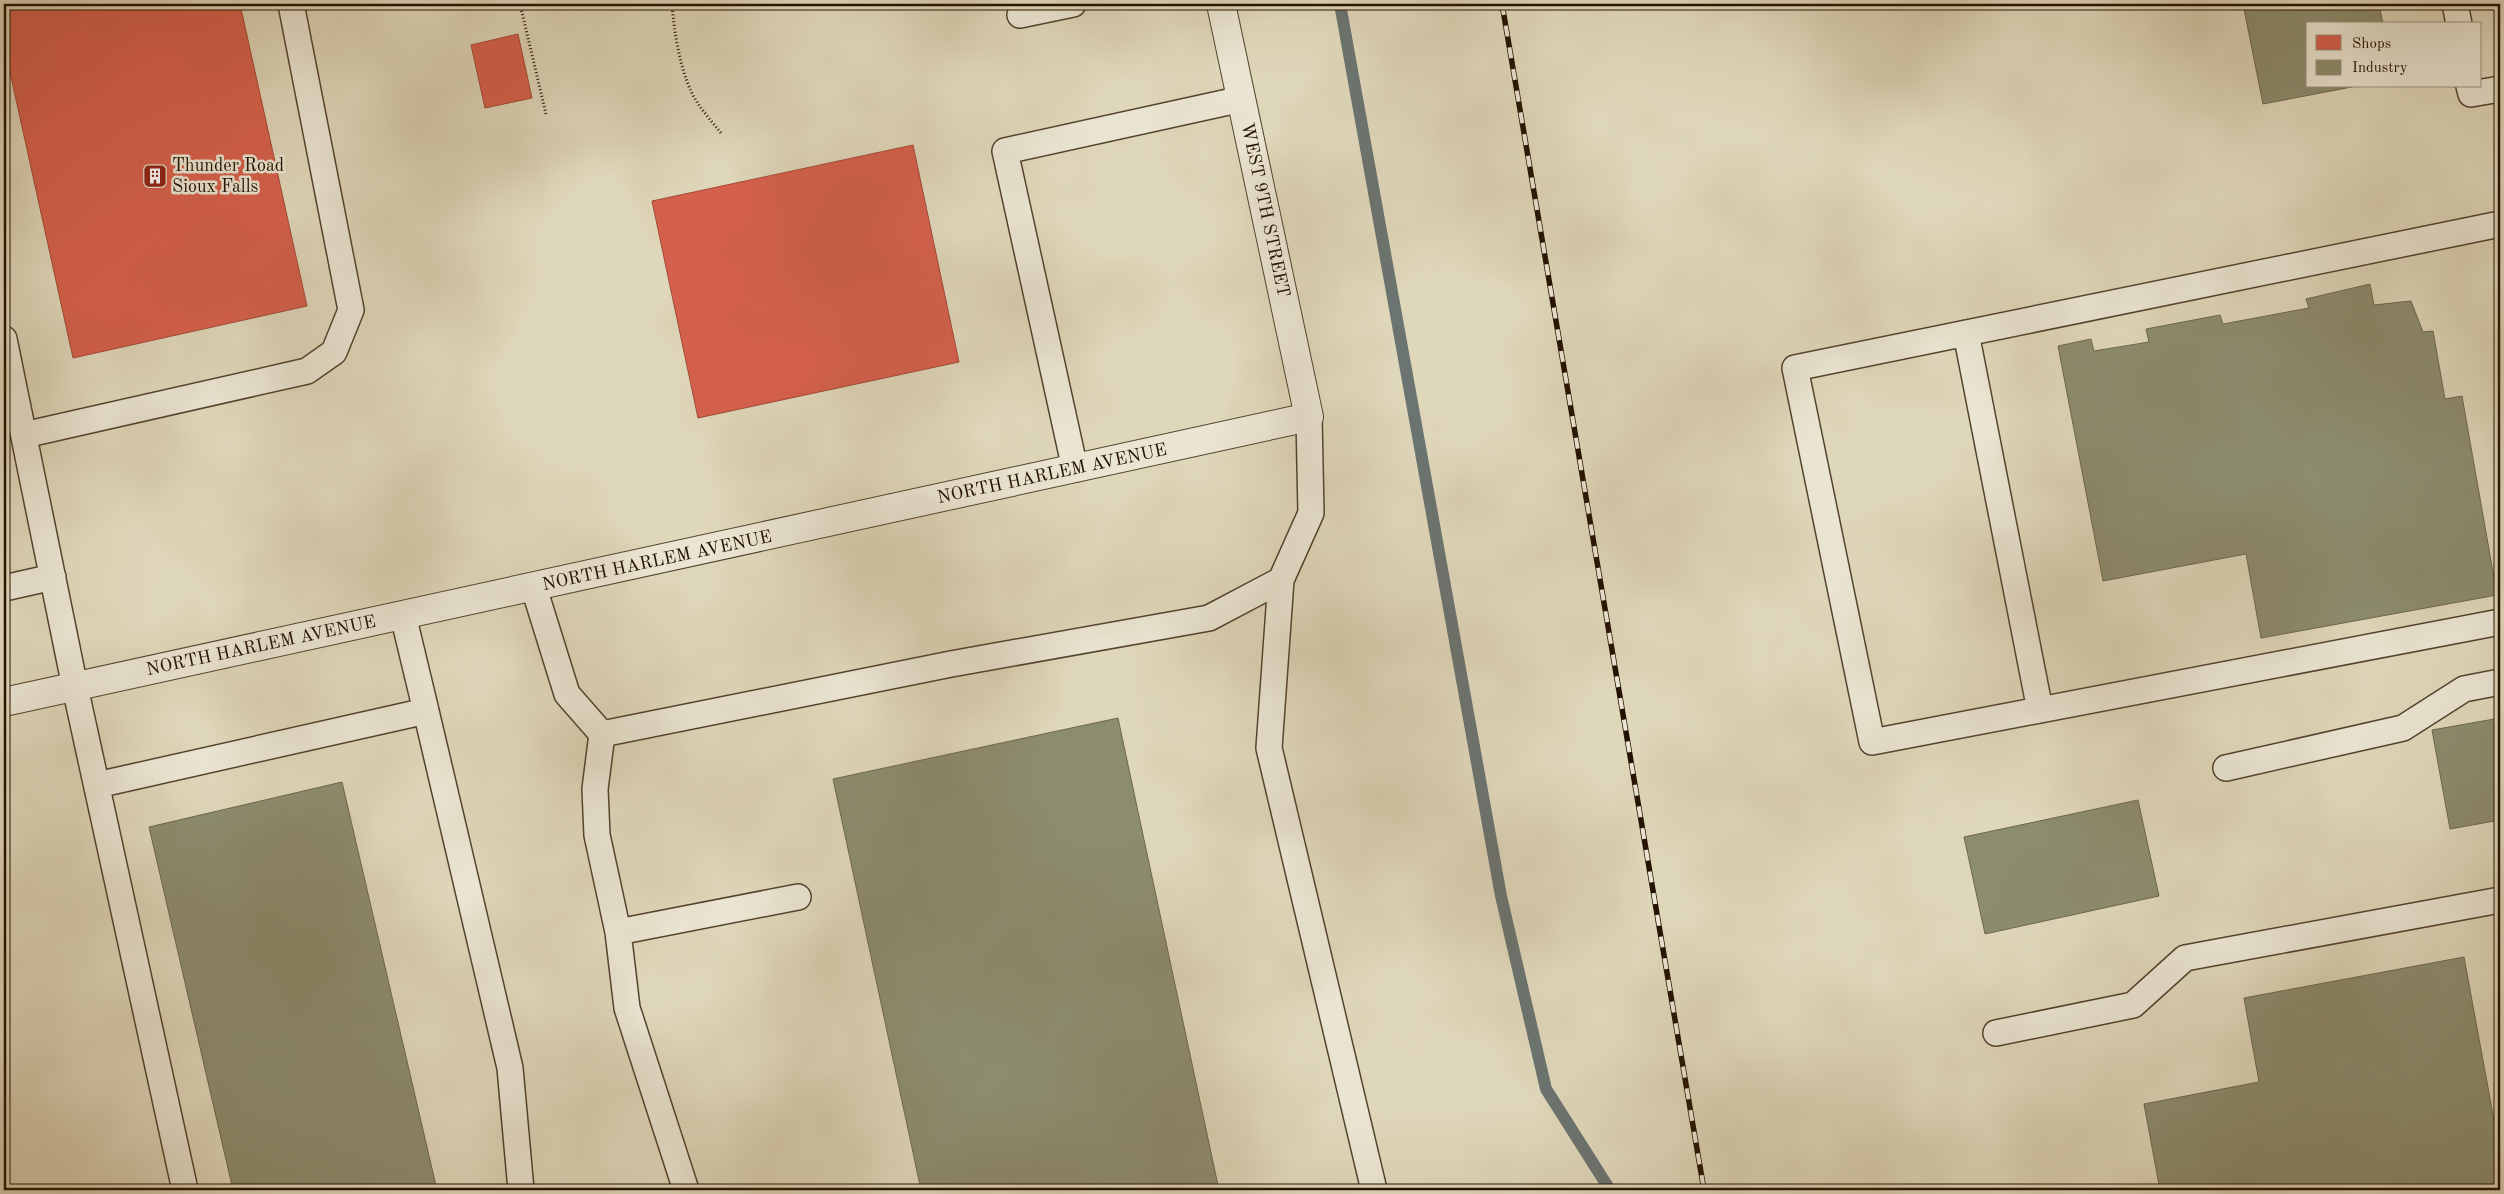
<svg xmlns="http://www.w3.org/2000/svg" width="2504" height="1194" viewBox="0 0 2504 1194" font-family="'Old Standard TT',serif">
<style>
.shops{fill:#d6604d;stroke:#a14936}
.industry{fill:#8c8c6e;stroke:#6d674d}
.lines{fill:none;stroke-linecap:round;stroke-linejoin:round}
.stream{stroke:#6b7471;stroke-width:12}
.lane-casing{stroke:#53432e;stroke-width:28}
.street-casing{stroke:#53432e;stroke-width:30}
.path{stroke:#241200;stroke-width:3;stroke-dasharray:1 2.5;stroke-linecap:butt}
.lane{stroke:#eae5d2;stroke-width:25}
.street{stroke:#eae5d2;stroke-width:28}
.rail-casing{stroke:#241200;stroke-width:5.5}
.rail{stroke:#eae5d2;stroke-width:4;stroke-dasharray:11;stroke-linecap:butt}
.labels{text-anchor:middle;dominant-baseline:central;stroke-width:5;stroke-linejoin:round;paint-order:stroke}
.poi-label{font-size:18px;fill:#241200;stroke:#eae5d2;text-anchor:start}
.street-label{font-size:18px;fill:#241200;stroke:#eae5d2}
</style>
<rect width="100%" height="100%" fill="#dfd7ba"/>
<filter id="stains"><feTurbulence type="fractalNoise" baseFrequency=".004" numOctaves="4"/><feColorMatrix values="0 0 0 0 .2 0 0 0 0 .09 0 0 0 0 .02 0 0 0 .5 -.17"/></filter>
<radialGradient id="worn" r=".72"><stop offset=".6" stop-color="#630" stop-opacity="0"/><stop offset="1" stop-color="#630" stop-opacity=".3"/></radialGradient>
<path class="shops" d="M4,4H240L307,306L73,358L4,45Z
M518,34L532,98L485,108L471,45Z
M913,145L959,362L698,418L652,201Z"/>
<path class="industry" d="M2243,4H2379L2383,24H2308V86H2357L2263,104Z
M2370,284L2374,305L2411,301L2423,332L2433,331L2445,399L2462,396L2497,595L2261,638L2246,554L2103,581L2058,346L2091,339L2094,351L2149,342L2146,329L2220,315L2223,324L2309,308L2306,299Z
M1118,718L1219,1190H921L833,779Z
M2500,718V820L2450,829L2432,730Z
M342,782L437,1190H233L149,827Z
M2138,800L2159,896L1985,934L1964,837Z
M2464,957L2500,1153V1190H2160L2144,1104L2259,1082L2244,998Z"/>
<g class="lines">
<path class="stream" d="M1340,4L1501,896L1546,1089L1610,1190"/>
<g class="lane-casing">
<path id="lane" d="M2455,4L2459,24
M1020,15L1073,4
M2469,86L2471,94L2500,89
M2500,224L1795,368L1872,742L2500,622
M1966,333L2040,710
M4,339L75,687L185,1190
M24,435L307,371L334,352L351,310L291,4
M1075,469L1005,151L1242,99
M1281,580L1269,748L1374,1190
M4,588L53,577
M534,588L567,694L602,734L951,664L1209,618L1281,580L1311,513L1309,417
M426,711L510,1068L521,1190
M602,734L595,789L597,835L618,932L798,897
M2226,768L2403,728L2464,689L2500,682
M97,785L426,711L403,615
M618,932L627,1008L686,1190
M1996,1033L2133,1005L2185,958L2500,900"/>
</g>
<g class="street-casing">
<path id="street" d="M4,702L1309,417L1221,4"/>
</g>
<path class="path" d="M520,4L546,114
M672,4C674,32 681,78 697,102C704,113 713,123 721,133"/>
<use href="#lane" class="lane"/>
<use href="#street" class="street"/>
<g class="rail-casing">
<path id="rail" d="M1502,4L1704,1190"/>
</g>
<use href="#rail" class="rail"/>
</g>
<defs>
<g id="building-square" transform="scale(1.25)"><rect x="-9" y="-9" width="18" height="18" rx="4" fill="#8f2418" stroke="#eae5d2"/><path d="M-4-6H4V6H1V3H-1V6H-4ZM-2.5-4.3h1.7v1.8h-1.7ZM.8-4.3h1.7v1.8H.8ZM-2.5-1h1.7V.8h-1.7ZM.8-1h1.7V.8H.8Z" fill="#fff"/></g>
</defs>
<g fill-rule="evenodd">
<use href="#building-square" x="155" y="176"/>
</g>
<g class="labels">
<g class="poi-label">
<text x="172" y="166">Thunder Road<tspan x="172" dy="21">Sioux Falls</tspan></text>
</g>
<g class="street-label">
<text transform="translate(1265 210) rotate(78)">WEST 9TH STREET</text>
<text transform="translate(1052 474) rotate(-12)">NORTH HARLEM AVENUE</text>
<text transform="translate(657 561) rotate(-12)">NORTH HARLEM AVENUE</text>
<text transform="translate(261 646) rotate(-12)">NORTH HARLEM AVENUE</text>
</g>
</g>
<rect width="2504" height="1194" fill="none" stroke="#dfd7ba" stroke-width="20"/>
<rect x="5" y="5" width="2494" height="1184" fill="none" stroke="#241200" stroke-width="2.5"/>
<rect x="10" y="10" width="2484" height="1174" fill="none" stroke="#241200"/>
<rect x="2306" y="22" width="175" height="65" fill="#eae5d2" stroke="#9b917e"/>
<rect x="2316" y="35" width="25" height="15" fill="#d6604d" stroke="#9b917e"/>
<text x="2352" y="48" font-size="15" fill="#241200">Shops</text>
<rect x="2316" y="60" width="25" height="15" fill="#8c8c6e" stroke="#9b917e"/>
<text x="2352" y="72" font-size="15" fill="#241200">Industry</text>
<rect width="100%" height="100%" filter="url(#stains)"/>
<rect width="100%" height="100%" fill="url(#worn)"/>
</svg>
